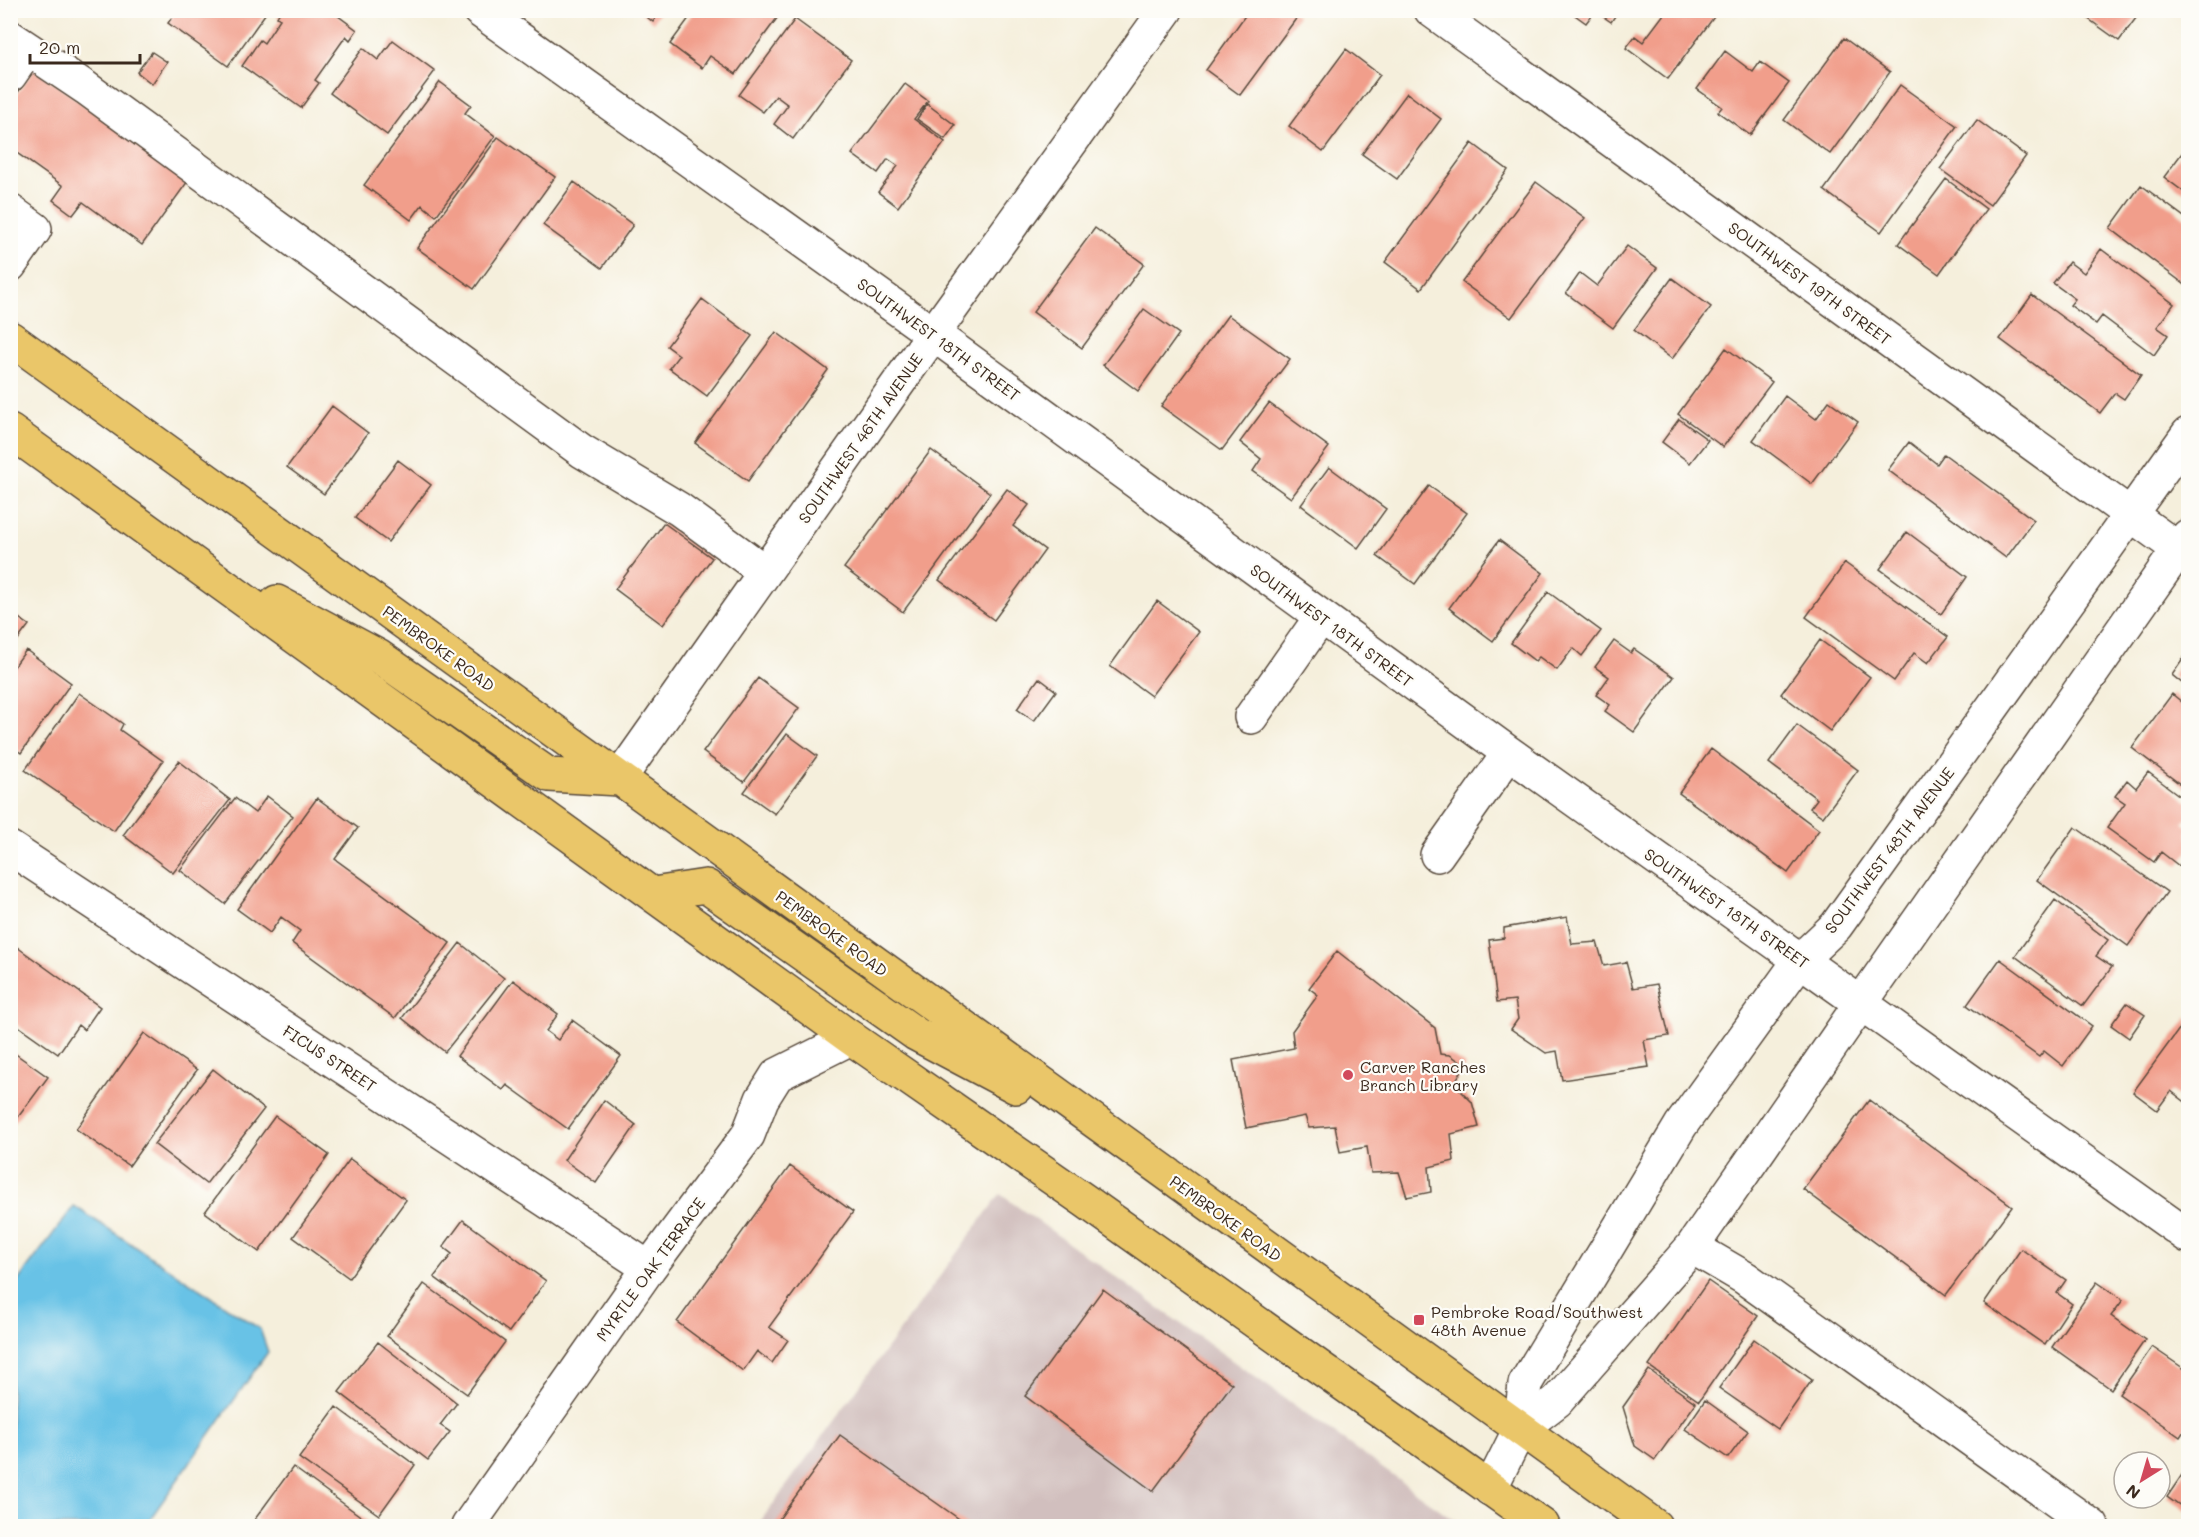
<svg xmlns="http://www.w3.org/2000/svg" width="2199" height="1537" viewBox="0 0 2199 1537" font-family="Mali,sans-serif">
<style>
.industrial{fill:#d1bfbe}
.water{fill:#68c2e6;stroke:#527682;stroke-width:1.5}
.building{fill:#f19e8b}
.lines{fill:none;stroke-linecap:round;stroke-linejoin:round}
.minor-casing{stroke:#57483a;stroke-width:36}
.major-casing{stroke:#57483a;stroke-width:36}
.minor{stroke:#fff;stroke-width:33}
.major{stroke:#eac669;stroke-width:33}
.poi-dot{fill:#d1495b;stroke:#fdfcf7;stroke-width:2}
.labels{text-anchor:middle;dominant-baseline:central;stroke-width:4.5;stroke-linejoin:round;paint-order:stroke}
.street-label{font-size:16px;fill:#3b2a1e;stroke:#fdfcf7}
.poi-label{font-size:16px;fill:#3b2a1e;stroke:#fdfcf7;text-anchor:start}
</style>
<rect width="100%" height="100%" fill="#fdfcf7"/>
<filter id="ink" filterUnits="userSpaceOnUse"><feTurbulence type="fractalNoise" baseFrequency=".0167" numOctaves="2"/><feDisplacementMap in="SourceGraphic" scale="12" xChannelSelector="R" yChannelSelector="G"/><feConvolveMatrix kernelMatrix="1 2 1 2 8 2 1 2 1" color-interpolation-filters="sRGB"/></filter>
<filter id="wash" filterUnits="userSpaceOnUse"><feTurbulence type="fractalNoise" baseFrequency=".008" numOctaves="4" result="noise"/><feDisplacementMap in="SourceGraphic" scale="24" xChannelSelector="R" yChannelSelector="G"/><feGaussianBlur stdDeviation="1.35" result="paint"/><feColorMatrix in="noise" values="0 0 0 0 0 0 0 0 0 0 0 0 0 0 0 0 0 1.4 0 .05"/><feComposite in="paint" operator="in"/></filter>
<g filter="url(#wash)">
<rect width="100%" height="100%" fill="#f5efdc"/>
<path class="industrial" d="M1000,1194L1463,1526H757Z"/>
<path class="water" d="M74,1206L260,1329L268,1352L145,1526H11V1290Z"/>
<g id="blocks">
<path class="building" d="M177,10H268L228,66L168,23Z
M281,10H330L357,30L350,40L346,36L315,80L319,83L301,108L242,66L260,40L264,43L280,19L277,17Z
M638,10H661L653,22Z
M695,10H783L736,74L710,56L702,68L670,44Z
M1249,10H1291L1298,16L1240,95L1206,70Z
M1568,10H1619L1611,22L1595,11L1586,23Z
M1667,10H1705L1714,17L1668,79L1626,48L1635,36L1643,42Z
M2076,10H2142L2119,41Z
M795,19L851,60L793,139L774,124L788,105L776,96L763,112L739,95Z
M1844,38L1890,72L1830,154L1784,120Z
M393,40L435,71L387,135L330,93L363,48L378,60Z
M1346,49L1380,75L1323,152L1289,126Z
M1725,51L1753,72L1760,62L1789,83L1750,135L1718,112L1722,107L1697,89Z
M152,52L167,62L152,84L137,72Z
M35,69L188,181L142,245L83,202L73,215L53,200L63,186L10,148V103Z
M440,82L471,105L465,113L495,136L436,216L422,205L411,220L364,185Z
M905,84L928,101L914,119L945,142L898,207L878,192L898,166L888,159L878,173L852,154Z
M1900,85L1957,126L1881,232L1824,190Z
M1407,93L1441,119L1397,179L1362,154Z
M927,104L955,125L945,139L917,119Z
M1977,120L2026,156L1990,205L1940,169Z
M498,137L555,177L474,289L417,248Z
M1472,143L1508,170L1421,289L1385,262Z
M2188,145V195L2164,177Z
M1946,179L1986,209L1939,274L1898,244Z
M574,182L633,225L602,268L543,225Z
M1536,182L1585,218L1511,318L1462,282Z
M2141,185L2188,220V287L2110,228Z
M1095,228L1144,264L1082,348L1033,312Z
M1627,246L1657,268L1613,328L1566,293L1580,273L1597,286Z
M2101,249L2174,304L2157,327L2168,335L2154,355L2102,316L2096,324L2070,305L2075,299L2053,283L2069,262L2084,273Z
M1672,278L1711,307L1672,359L1634,330Z
M2032,295L2141,375L2124,399L2115,393L2100,413L2000,339Z
M702,299L752,336L707,396L669,368L679,355L667,346Z
M1144,309L1179,334L1138,391L1103,365Z
M1228,315L1290,359L1222,450L1161,406Z
M776,332L828,370L748,481L695,443Z
M1726,348L1772,382L1723,447L1678,414Z
M1785,396L1816,419L1829,401L1858,422L1812,484L1753,440Z
M1269,403L1329,447L1291,498L1253,471L1261,459L1240,442Z
M332,406L368,433L324,494L287,467Z
M1679,419L1708,440L1690,463L1662,442Z
M1909,442L1937,464L1944,454L2034,520L2006,558L1888,470Z
M931,450L990,493L903,612L844,568Z
M398,460L431,485L388,542L355,518Z
M1329,467L1386,509L1358,548L1301,505Z
M1429,486L1467,513L1415,584L1377,556Z
M1007,489L1029,505L1013,526L1045,550L994,620L939,580Z
M664,523L712,558L663,625L615,589Z
M1907,532L1967,577L1941,614L1880,569Z
M1499,540L1543,573L1493,641L1449,608Z
M1845,563L1948,637L1928,663L1914,653L1894,681L1806,617Z
M1548,592L1601,631L1582,656L1573,648L1557,670L1539,657L1535,661L1511,643Z
M1157,601L1199,632L1151,696L1110,666Z
M10,612L29,625L10,650Z
M1820,640L1870,677L1830,731L1781,694Z
M1614,641L1631,653L1634,649L1674,677L1634,732L1605,711L1610,705L1596,695L1609,677L1595,667Z
M26,650L71,683L21,753L10,745V672Z
M2188,652V688L2172,675Z
M758,678L799,708L744,782L703,752Z
M1039,678L1056,691L1034,721L1017,709Z
M79,693L123,724L120,730L163,761L114,831L25,770Z
M2172,694L2188,707V790L2132,748Z
M1797,725L1858,770L1823,817L1810,808L1817,799L1769,763Z
M787,734L817,756L775,814L744,792Z
M1711,749L1819,830L1788,873L1679,793Z
M179,761L230,800L173,873L123,835Z
M2148,772L2188,802V815L2183,822L2188,826V852L2179,866L2161,852L2154,862L2107,828L2125,803L2115,796L2127,780L2136,788Z
M267,796L293,816L225,904L180,870L235,798L255,813Z
M317,798L358,828L335,859L450,943L395,1018L292,943L300,931L281,917L270,933L237,909Z
M2075,827L2167,892L2128,946L2037,880Z
M2055,900L2108,940L2096,956L2112,967L2083,1006L2015,956Z
M1567,917L1572,944L1597,942L1604,966L1626,962L1633,988L1657,984L1669,1036L1644,1040L1649,1067L1562,1080L1557,1051L1546,1053L1511,1029L1518,1019L1515,1000L1497,1002L1489,940L1504,938V928Z
M10,942L100,1007L84,1030L78,1025L58,1054L10,1020Z
M460,943L504,978L445,1052L402,1018Z
M1337,951L1435,1028L1440,1054L1450,1055L1465,1065L1454,1084L1472,1102L1479,1127L1451,1134L1454,1161L1429,1167L1431,1192L1407,1197L1399,1172L1371,1173L1367,1147L1340,1152L1335,1126L1309,1128L1305,1116L1246,1128L1233,1060L1294,1048L1292,1031L1318,995L1309,988Z
M2000,959L2092,1026L2063,1066L2044,1051L2039,1057L1967,1005Z
M513,980L558,1014L546,1031L558,1040L572,1020L621,1056L568,1129L507,1085L503,1090L457,1056Z
M2127,1003L2145,1015L2129,1038L2111,1025Z
M2188,1017V1104L2171,1091L2157,1110L2133,1092Z
M144,1033L197,1070L129,1166L76,1129Z
M10,1050L48,1077L10,1128Z
M213,1069L264,1109L206,1184L154,1144Z
M604,1100L636,1125L596,1183L564,1160Z
M1869,1100L2012,1206L1946,1295L1803,1189Z
M275,1116L329,1155L259,1252L205,1212Z
M350,1159L406,1200L349,1278L293,1237Z
M790,1166L853,1212L769,1327L788,1340L772,1363L757,1351L743,1371L677,1322Z
M463,1220L546,1281L509,1332L434,1277L452,1254L443,1247Z
M2021,1249L2066,1280L2057,1293L2072,1304L2045,1345L1984,1303Z
M1708,1281L1758,1316L1699,1401L1649,1366Z
M2097,1282L2123,1300L2111,1316L2145,1340L2111,1389L2052,1347Z
M424,1284L505,1342L467,1394L387,1336Z
M1103,1289L1232,1384L1153,1491L1025,1396Z
M1754,1339L1812,1380L1778,1429L1719,1388Z
M378,1342L457,1403L440,1425L450,1432L428,1460L339,1392Z
M2152,1347L2186,1370L2188,1366V1425L2180,1437L2119,1394Z
M1649,1370L1696,1403L1655,1460L1635,1446L1623,1407Z
M1705,1400L1748,1431L1728,1458L1685,1429Z
M336,1407L415,1465L379,1515L299,1458Z
M840,1435L969,1526H774Z
M2188,1466V1512L2167,1497Z
M293,1467L374,1526H266L255,1519Z"/>
</g>
</g>
<g filter="url(#ink)">
<use href="#blocks" fill-opacity="0" stroke="#57483a" stroke-width="1.5"/>
<g class="lines">
<g class="minor-casing">
<path id="minor" d="M479,10L933,334L1509,753L2188,1236
M1431,10L2188,556
M10,37L28,49L10,75
M28,49L86,88L582,451L679,509L765,572
M10,211L35,229L10,265
M1251,717L1321,617
M619,779L933,334L1166,10
M10,848L649,1268
M1437,855L1509,753
M1692,1247L1745,1278L2092,1526
M1520,1429L1557,1401L1692,1247L1861,1003L2188,536
M1490,1489L1520,1429L1525,1384L1681,1125L1800,960L1836,926L2188,434
M468,1526L649,1268L748,1135L762,1099L777,1075L851,1038"/>
</g>
<g class="major-casing">
<path id="major" d="M10,338L1655,1526
M10,431L851,1038L1084,1200L1543,1526
M277,602L378,656L549,775L619,779
M653,894L706,886L916,1034L1016,1087"/>
</g>
<use href="#minor" class="minor"/>
<use href="#major" class="major"/>
</g>
</g>
<g class="poi-dot">
<circle cx="1348" cy="1075" r="6"/>
<rect x="1413" y="1314" width="12" height="12" rx="3"/>
</g>
<g class="labels">
<g class="street-label">
<text transform="translate(1810 283) rotate(36)">SOUTHWEST 19TH STREET</text>
<text transform="translate(939 339) rotate(36)">SOUTHWEST 18TH STREET</text>
<text transform="translate(860 438) rotate(-55)">SOUTHWEST 46TH AVENUE</text>
<text transform="translate(1332 625) rotate(36)">SOUTHWEST 18TH STREET</text>
<text transform="translate(439 648) rotate(36)">PEMBROKE ROAD</text>
<text transform="translate(1889 850) rotate(-53)">SOUTHWEST 48TH AVENUE</text>
<text transform="translate(1727 908) rotate(35)">SOUTHWEST 18TH STREET</text>
<text transform="translate(832 933) rotate(36)">PEMBROKE ROAD</text>
<text transform="translate(330 1058) rotate(33)">FICUS STREET</text>
<text transform="translate(1226 1218) rotate(36)">PEMBROKE ROAD</text>
<text transform="translate(650 1269) rotate(-54)">MYRTLE OAK TERRACE</text>
</g>
<g class="poi-label">
<text x="1360" y="1066">Carver Ranches<tspan x="1360" dy="18">Branch Library</tspan></text>
<text x="1431" y="1311">Pembroke Road/Southwest<tspan x="1431" dy="18">48th Avenue</tspan></text>
</g>
</g>
<rect width="2199" height="1537" fill="none" stroke="#fdfcf7" stroke-width="36"/>
<g transform="translate(2142 1480) rotate(217)"><circle r="28" fill="#fdfcf7" stroke="#afa8a0" stroke-width="1.5"/>
<path d="M0-4.5L10 22L0 15L-10 22Z" fill="#d1495b"/>
<text y="-9" font-size="16" font-weight="bold" text-anchor="middle" fill="#3b2a1e">N</text>
</g>
<path d="M30 54v9h110v-9" fill="none" stroke="#3b2a1e" stroke-width="3"/>
<text x="39" y="54" font-size="18" fill="#3b2a1e" stroke="#fdfcf7" stroke-width="4.5" paint-order="stroke">20 m</text>
</svg>
